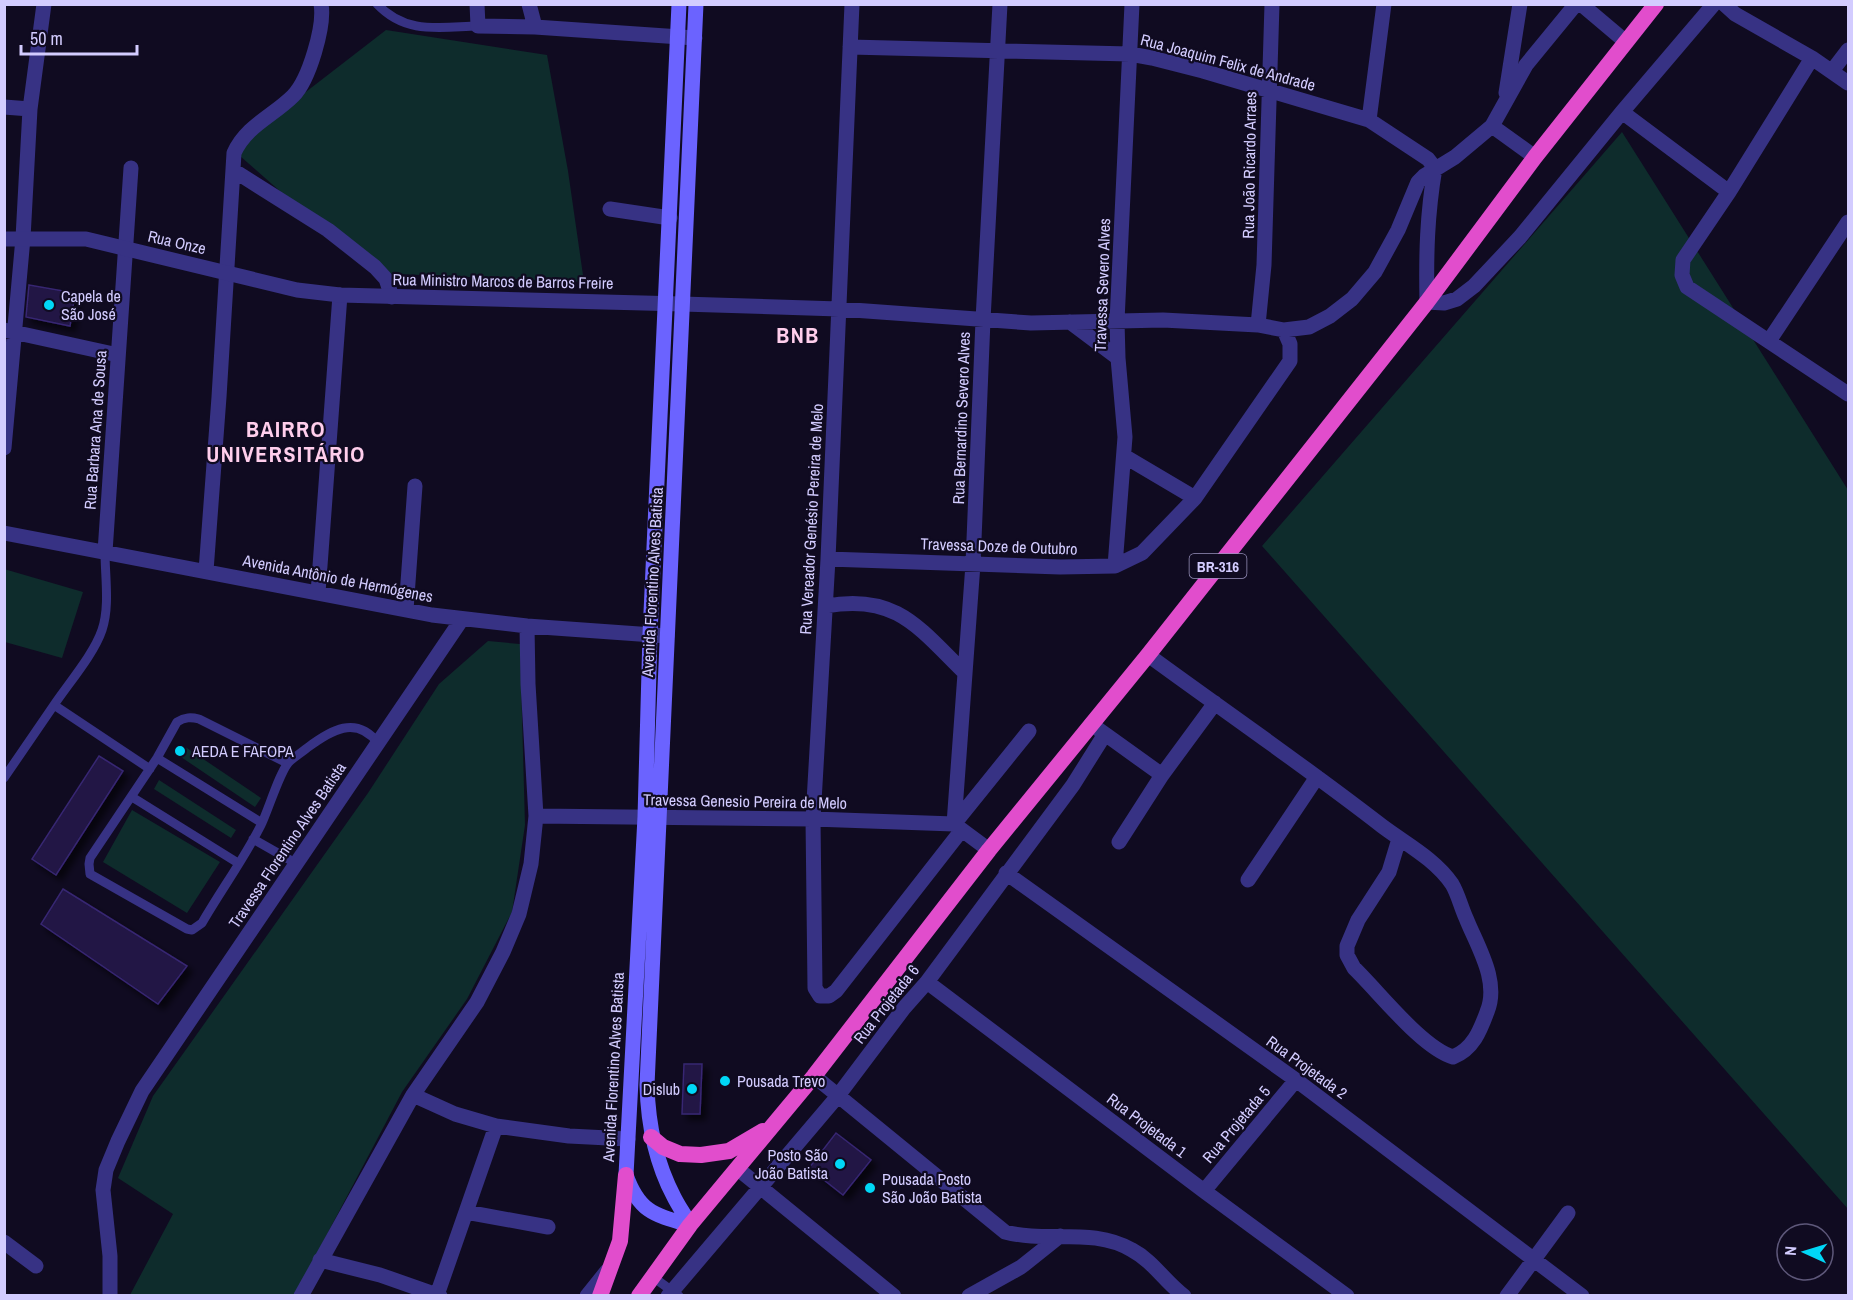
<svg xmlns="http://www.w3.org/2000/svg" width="1853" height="1300" viewBox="0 0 1853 1300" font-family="'Archivo Narrow',sans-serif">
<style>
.green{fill:#0e2c2c}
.building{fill:#201644;stroke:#372672;stroke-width:1.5;filter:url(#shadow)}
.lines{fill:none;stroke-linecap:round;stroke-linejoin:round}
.service{stroke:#373284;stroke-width:9}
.minor{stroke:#373284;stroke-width:15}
.tertiary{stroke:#373284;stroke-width:15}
.secondary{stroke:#6b63ff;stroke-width:15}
.trunk{stroke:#e14dcc;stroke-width:16}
.poi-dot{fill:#00d7f7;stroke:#100b21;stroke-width:2}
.labels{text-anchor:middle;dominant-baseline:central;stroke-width:4.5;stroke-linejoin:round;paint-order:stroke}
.shield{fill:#100b21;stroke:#9892bc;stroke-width:1.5}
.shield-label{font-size:15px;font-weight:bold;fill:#d3ccff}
.street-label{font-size:16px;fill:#d3ccff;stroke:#100b21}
.poi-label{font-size:16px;fill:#d3ccff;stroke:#100b21;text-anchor:start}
.district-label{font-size:22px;font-weight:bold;letter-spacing:1.5px;fill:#ffceec;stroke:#100b21}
</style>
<defs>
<filter id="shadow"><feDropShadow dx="5.5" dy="5.5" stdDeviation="3" flood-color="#0009"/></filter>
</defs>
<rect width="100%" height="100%" fill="#100b21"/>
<path class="green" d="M386,30L547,55L568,171L584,282L373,273L232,149Z
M1622,132L1848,490V1209L1262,546Z
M4,569L83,592L62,658L5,642Z
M488,641L520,644L525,825L512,912L467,999L402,1092L295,1295H130L173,1214L118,1178L153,1096L368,793L439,684Z
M184,746L261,798L255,807L178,755Z
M159,780L236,830L231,838L154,789Z
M132,810L220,862L187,913L103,862Z"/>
<path class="building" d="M29,285L75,293L70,326L26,317Z
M99,756L123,771L56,875L32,859Z
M63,889L187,966L158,1004L41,924Z
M684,1064H702L700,1114H682Z
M836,1133L871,1160L843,1195L809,1168Z"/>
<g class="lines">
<path class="service" d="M377,4C406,35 440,27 478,26
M105,552C105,577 110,606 102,630C94,654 68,684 54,705L150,769
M157,758L262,823
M287,763L199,719C191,717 185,717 177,722L157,758L90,858L89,864L90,874L187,929L192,930L202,923C221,890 244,859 261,825C268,811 280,771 289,762C294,757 301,753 307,748C331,730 356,715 378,743
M4,778L54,705
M132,797L238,863
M253,839L297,864
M653,1277L679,1296"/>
<path class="minor" d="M477,4L478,26L535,27L695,38
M529,4L535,27
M852,4L828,559L813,819L815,988L820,996H829L836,991L961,831
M1581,4L1626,42
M1724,4L1735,14L1812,58L1848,83
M850,47L1130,54L1152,58L1203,71L1369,120L1428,159L1435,168C1427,215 1426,255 1427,302L1444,303L1457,299L1474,286L1520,237L1622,112L1714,4
M1812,58L1729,192L1683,260L1682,275L1687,287L1848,394
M1832,71L1848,50
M1506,93L1520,4
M4,107L30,109
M1622,112L1729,192
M1369,120L1384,4
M1492,126L1535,157
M233,170L328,230L375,267L386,279L392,297
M610,209L670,218
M682,304L839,309L1031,323L1163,320L1258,325L1284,330L1309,327L1330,316L1352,299L1375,272L1398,230L1418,182L1424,176L1455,157L1492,126L1526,65L1576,4
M1070,322L1118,358
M1258,325L1264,265L1272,4
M4,330L118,355
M1769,341L1848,222
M4,448L23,238L30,109L44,4
M1124,456L1195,498
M4,533L432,615L527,626L667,636
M105,552L131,168
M828,559L1060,567L1115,566L1142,553L1195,498L1290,361V344L1284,330
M1115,566L1125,437L1118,358L1117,321L1132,4
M206,571L219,397L234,153C246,126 273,116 293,96C309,80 325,26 321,4
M318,593L340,295
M826,606C896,593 919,628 965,673
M406,610L415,486
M1148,655C1226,712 1306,767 1382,826C1406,844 1435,859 1452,884C1458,894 1461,907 1466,918C1477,946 1500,981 1487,1012C1480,1031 1473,1049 1453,1057C1422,1048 1379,992 1354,968L1347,955V946L1358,920L1389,872L1399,839
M1105,734L1162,775
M536,816L813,819L954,824L1029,731
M1119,842L1162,775L1215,703
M989,850L954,824L973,564L983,320L1000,4
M1006,873L1296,1080L1582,1296
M1248,880L1317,777
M927,982L1204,1191L1347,1296
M814,1076L1005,1232C1047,1243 1093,1227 1132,1250C1153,1261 1165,1282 1184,1296
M413,1095L455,1114L496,1126L569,1136L628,1139
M738,1169L894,1296
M1204,1191L1296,1080
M466,1212L548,1227
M4,1242L36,1266
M320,1260L380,1275L440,1296
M437,1295L496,1126
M110,1296V1256L103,1190L106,1170L118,1141L142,1091L462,619
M301,1296L413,1095L477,1002L503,952L519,914L531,864L536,816L528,684L527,626
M587,1296L607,1271
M668,1296L837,1097L904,1008L927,982L1073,785L1105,734L1091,724
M969,1296L1021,1267L1060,1236
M1507,1296L1568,1213"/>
<path class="tertiary" d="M4,239H86L297,290L340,295L682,304"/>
<path class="secondary" d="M679,4L650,634L645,817L626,1175C639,1212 654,1215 690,1225
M690,1225C685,1215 679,1207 674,1197C655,1161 648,1125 647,1085L696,4"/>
<path class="trunk" d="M651,1137L663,1147L680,1154L701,1155L729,1151L763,1131
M600,1296L620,1241L626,1175
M639,1296L690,1225L814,1076L989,850L1148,655L1427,302L1535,157L1656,4"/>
</g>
<g class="poi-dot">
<circle cx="49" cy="305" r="6"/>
<circle cx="180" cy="751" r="6"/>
<circle cx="725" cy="1081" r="6"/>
<circle cx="692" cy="1089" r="6"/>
<circle cx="840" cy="1164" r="6"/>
<circle cx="870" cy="1188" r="6"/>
</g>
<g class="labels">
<rect class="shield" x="1189.5" y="554" width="57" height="24" rx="4.5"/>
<g class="shield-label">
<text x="1218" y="566">BR-316</text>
</g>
<g class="street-label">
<text transform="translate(1228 62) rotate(15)">Rua Joaquim Felix de Andrade</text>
<text transform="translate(1249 165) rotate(-89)">Rua João Ricardo Arraes</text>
<text transform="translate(177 242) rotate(13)">Rua Onze</text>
<text transform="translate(503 281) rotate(1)">Rua Ministro Marcos de Barros Freire</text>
<text transform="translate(1102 285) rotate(-88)">Travessa Severo Alves</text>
<text transform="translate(961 418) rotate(-88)">Rua Bernardino Severo Alves</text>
<text transform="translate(95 430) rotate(-86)">Rua Barbara Ana de Sousa</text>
<text transform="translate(811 519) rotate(-87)">Rua Vereador Genésio Pereira de Melo</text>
<text transform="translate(999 546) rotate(2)">Travessa Doze de Outubro</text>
<text transform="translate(338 578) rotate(11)">Avenida Antônio de Hermógenes</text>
<text transform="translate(652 582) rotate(-87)">Avenida Florentino Alves Batista</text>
<text transform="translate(745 801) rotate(1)">Travessa Genesio Pereira de Melo</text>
<text transform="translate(287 845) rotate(-56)">Travessa Florentino Alves Batista</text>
<text transform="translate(886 1004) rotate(-52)">Rua Projetada 6</text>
<text transform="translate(613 1067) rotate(-87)">Avenida Florentino Alves Batista</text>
<text transform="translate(1307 1067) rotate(36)">Rua Projetada 2</text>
<text transform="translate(1236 1124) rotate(-50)">Rua Projetada 5</text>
<text transform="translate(1147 1125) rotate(37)">Rua Projetada 1</text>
</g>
<g class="poi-label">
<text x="61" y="296">Capela de<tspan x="61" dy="18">São José</tspan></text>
<text x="192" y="751">AEDA E FAFOPA</text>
<text x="737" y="1081">Pousada Trevo</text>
<text x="680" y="1089" text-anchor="end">Dislub</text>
<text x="828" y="1155" text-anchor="end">Posto São<tspan x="828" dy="18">João Batista</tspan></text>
<text x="882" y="1179">Pousada Posto<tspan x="882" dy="18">São João Batista</tspan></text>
</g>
<g class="district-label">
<text x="798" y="335">BNB</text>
<text x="286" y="429">BAIRRO<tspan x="286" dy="25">UNIVERSITÁRIO</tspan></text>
</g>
</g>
<rect width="1853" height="1300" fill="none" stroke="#d3ccff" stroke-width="12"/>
<g transform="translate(1805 1252) rotate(274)"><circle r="28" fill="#100b21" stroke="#5e587a" stroke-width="1.5"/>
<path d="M0-4.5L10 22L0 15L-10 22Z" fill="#00d7f7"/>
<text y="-9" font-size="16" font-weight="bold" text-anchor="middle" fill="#d3ccff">N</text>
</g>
<path d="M21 45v9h116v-9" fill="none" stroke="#d3ccff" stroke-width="3"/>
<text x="30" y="45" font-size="18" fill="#d3ccff" stroke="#100b21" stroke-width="4.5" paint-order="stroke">50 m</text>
</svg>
